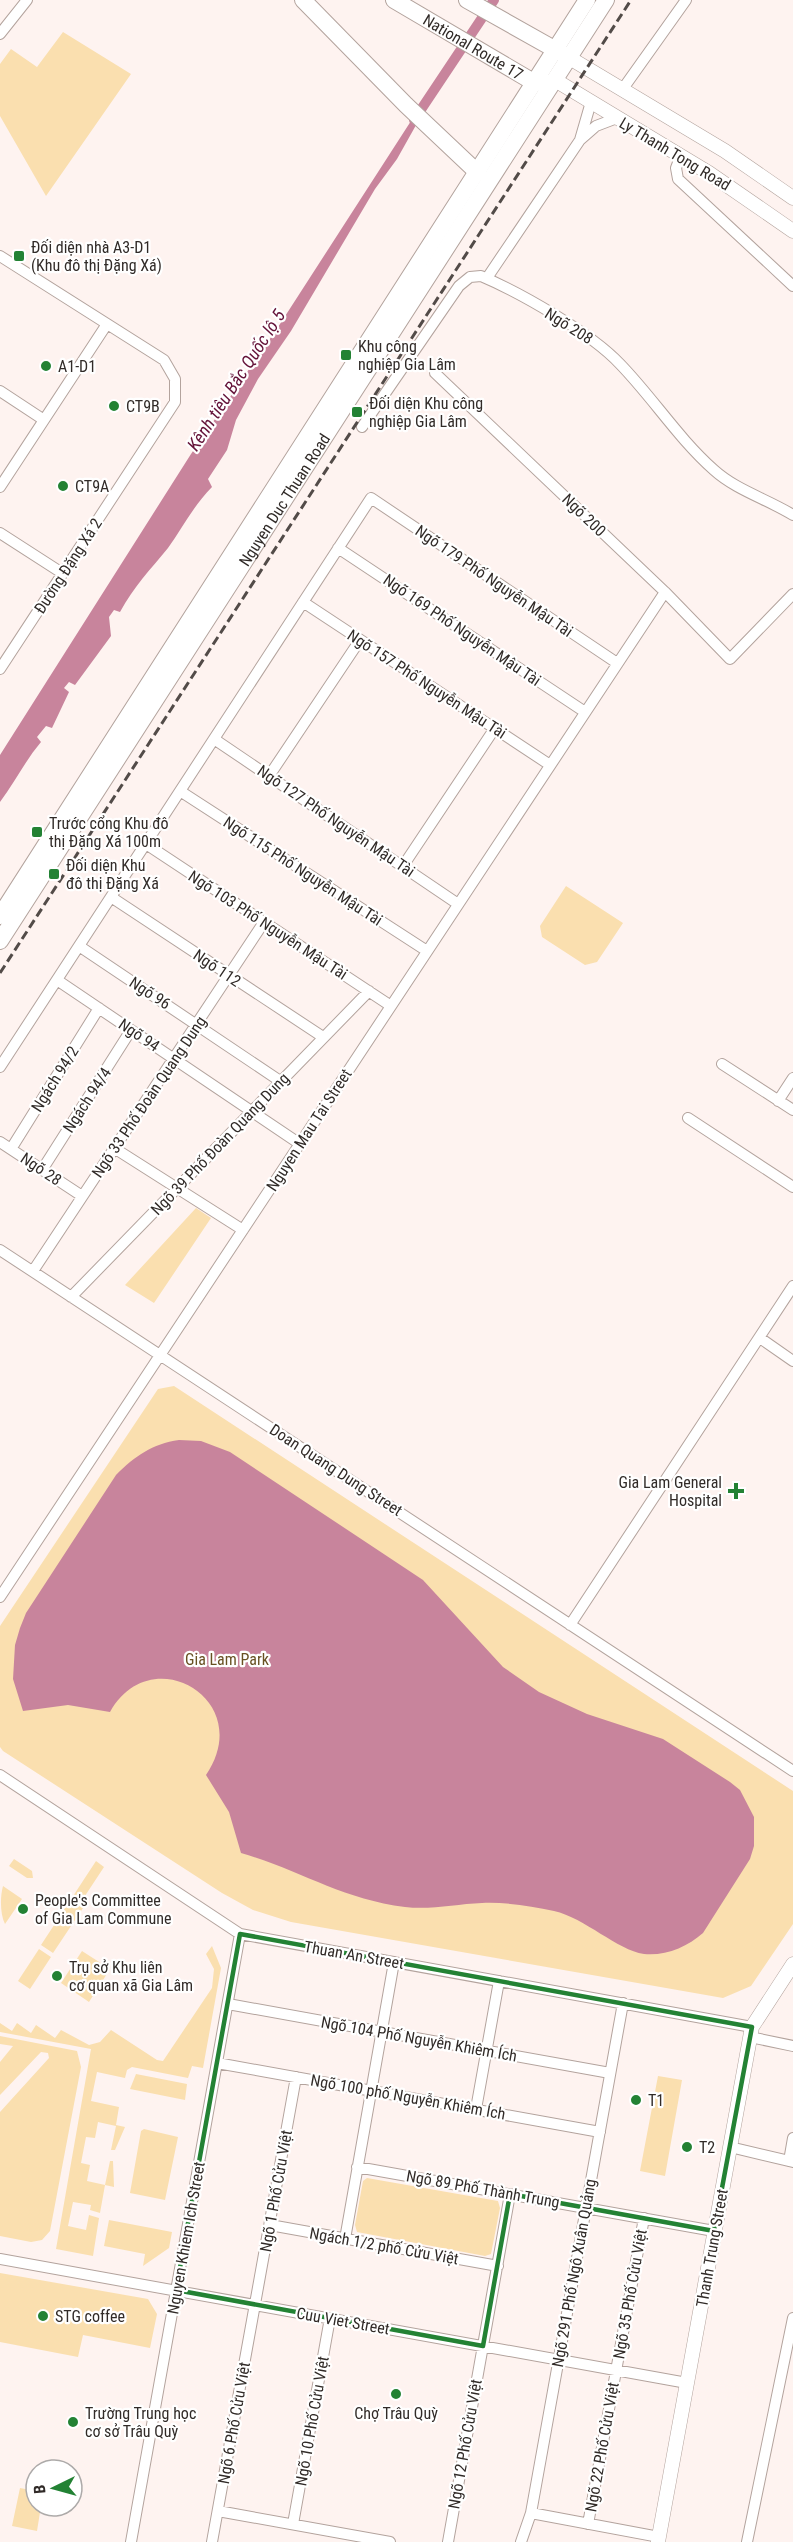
<svg xmlns="http://www.w3.org/2000/svg" width="793" height="2542" viewBox="0 0 793 2542" font-family="'Roboto Condensed',sans-serif">
<style>
.green{fill:#fadfaf}
.water{fill:#c8849c}
.lines{fill:none;stroke-linecap:round;stroke-linejoin:round}
.canal{stroke:#c8849c;stroke-width:10}
.minor-casing{stroke:#b3a39d;stroke-width:12}
.major-casing{stroke:#b3a39d;stroke-width:15}
.highway-casing{stroke:#b3a39d;stroke-width:18}
.minor{stroke:#fff;stroke-width:10}
.major{stroke:#fff;stroke-width:14}
.highway{stroke:#fff;stroke-width:16}
.rail{stroke:#524b48;stroke-width:3;stroke-dasharray:9 4.5;stroke-linecap:butt}
.marked{fill:none;stroke:#238234;stroke-width:4.5;stroke-linejoin:round}
.poi-dot{fill:#238234;stroke:#fff;stroke-width:2}
.labels{text-anchor:middle;dominant-baseline:central;stroke-width:4.5;stroke-linejoin:round;paint-order:stroke}
.street-label{font-size:16px;fill:#312b28;stroke:#fff}
.poi-label{font-size:16px;fill:#312b28;stroke:#fff;text-anchor:start}
.park-label{font-size:16px;fill:#685122;stroke:#fff}
.water-label{font-size:18px;font-style:italic;fill:#641339;stroke:#fff}
</style>
<rect width="100%" height="100%" fill="#fef3f0"/>
<path class="green" d="M63,32L131,74L46,196L0,116V64L11,49L37,67Z
M566,886L623,923L597,962L585,965L542,937L540,926Z
M196,1208L211,1218L154,1303L125,1285Z
M174,1386L793,1791V1924L751,1986L723,1998L291,1922L253,1910L222,1893L3,1751L0,1747V1626L158,1389Z
M14,1859L32,1871L33,1878H27L9,1866Z
M96,1861L104,1867L79,1905L83,1908L53,1953L41,1945Z
M3,1886L22,1899L5,1924C0,1914 0,1897 3,1886Z
M212,1946L221,1968L203,2068L192,2066L188,2078L132,2067L127,2070L125,2078L97,2072L91,2101L119,2107L116,2125L125,2127L115,2150H111L116,2126L98,2122L95,2138L86,2137L81,2163L90,2165L87,2181L105,2185L110,2161H113L114,2187L105,2185L100,2213L90,2210L91,2205L73,2202L68,2226L86,2230L89,2215L99,2218L93,2256L56,2249L91,2049L0,2032V2023L12,2031L17,2023L31,2033L36,2025L55,2038L61,2030L89,2045L100,2042L111,2030L157,2060L163,2061L212,1988L214,1969L206,1954Z
M39,1949L51,1957L30,1989L18,1981Z
M82,1951L110,1969L89,2002L61,1983Z
M0,2036L77,2051L81,2067L50,2231L42,2240L31,2242L0,2236V2112L49,2058L48,2053L41,2052L0,2095V2062L13,2046L0,2044Z
M136,2074L187,2084L185,2100L130,2089Z
M658,2076L682,2080L665,2176L640,2171Z
M144,2129L178,2137L165,2200L130,2193L141,2131Z
M367,2178L498,2201L500,2208L491,2254L485,2256L357,2232L355,2225L363,2181Z
M109,2220L172,2232L169,2248L143,2266L145,2254L104,2246Z
M0,2273L148,2299L157,2314L150,2348L83,2335L78,2357L0,2342Z
M20,2488L36,2491V2506H41L37,2531L12,2526Z"/>
<path class="water" d="M420,107V118L397,159L375,189L291,331L258,379L236,420L227,450L208,479L212,487C194,505 183,527 168,548C150,570 134,586 120,612L114,610L109,617L111,636L75,685L69,682L64,688L69,692L52,728L46,726L37,737L41,742C25,761 15,782 0,802V755L191,454L280,324Z
M179,1440L201,1441L230,1452L423,1580L503,1667L539,1692L587,1714L663,1739L730,1782L740,1790L754,1817V1846L750,1859L703,1933C687,1947 666,1956 644,1954C617,1950 585,1918 554,1911C531,1906 506,1902 482,1903C456,1904 431,1910 405,1907C341,1899 300,1870 241,1853L229,1812L206,1775C257,1700 151,1638 110,1712L68,1705L23,1711L13,1679L15,1645L20,1628L26,1613L116,1475C135,1456 152,1444 179,1440Z"/>
<g class="lines">
<path class="canal" d="M414,120L494,0"/>
<g class="minor-casing">
<path id="minor" d="M0,34L27,0
M622,90L686,0
M580,140L591,102
M681,155L676,168L678,179L793,286
M0,256L164,360L175,379V402L0,669
M487,278L580,140L596,126L617,118
M435,373L665,592L730,659L793,594
M0,391L44,420
M362,427L459,286L470,277L481,276C521,293 591,333 620,364C653,398 678,438 714,470C736,490 767,499 793,515
M0,487L107,324
M0,533L62,573
M338,548L585,712
M303,602L550,765
M214,739L458,904
M269,776L360,640
M180,791L427,951
M146,844L391,1006
M403,866L495,728
M111,897L323,1037
M79,946L280,1081
M57,980L300,1144
M722,1064L793,1110
M0,1067L371,498L617,663
M778,1101L793,1078
M688,1118L793,1187
M0,1142L82,1196
M114,1148L243,1230
M11,1149L99,1008
M42,1170L131,1030
M0,1250L793,1771
M33,1271L264,922
M71,1297L369,991
M760,1338L793,1361
M0,1597L665,592
M570,1625L793,1286
M0,1775L240,1934L752,2027
M228,2004L610,2073
M750,2037L793,2046
M217,2063L600,2132
M476,2109L499,1981
M730,2147L793,2162
M789,2161L793,2138
M357,2167L714,2231
M270,2225L498,2266
M345,2239L394,1962
M0,2259L687,2383
M218,2511L390,2542
M531,2513L659,2537
M293,2524L330,2318
M588,2524L644,2218
M131,2542L240,1934
M212,2542L296,2077
M448,2542L510,2194
M521,2542L531,2513L623,2003
M747,2542L793,2318"/>
</g>
<g class="major-casing">
<path id="major" d="M568,57L725,151L793,198
M555,80L709,173L793,231
M658,2542L752,2027L793,1964"/>
</g>
<g class="highway-casing">
<g id="highway">
<path d="M303,0L406,105L478,173"/>
<path id="s1" d="M394,0L535,83L545,82"/>
<path d="M467,0L563,54"/>
<path d="M0,916L587,0"/>
<path id="s2" d="M0,941L606,0"/>
</g>
</g>
<use href="#minor" class="minor"/>
<use href="#major" class="major"/>
<use href="#highway" class="highway"/>
<path class="rail" d="M0,973L631,0"/>
</g>
<path class="marked" d="M240,1934L752,2027L714,2231L510,2194L483,2346L176,2290Z"/>
<g class="poi-dot">
<rect x="13" y="250" width="12" height="12" rx="3"/>
<rect x="340" y="349" width="12" height="12" rx="3"/>
<circle cx="46" cy="366" r="6"/>
<circle cx="114" cy="406" r="6"/>
<rect x="351" y="406" width="12" height="12" rx="3"/>
<circle cx="63" cy="486" r="6"/>
<rect x="31" y="826" width="12" height="12" rx="3"/>
<rect x="48" y="868" width="12" height="12" rx="3"/>
<path d="M733 1482h6v6h6v6h-6v6h-6v-6h-6v-6h6z"/>
<circle cx="23" cy="1909" r="6"/>
<circle cx="57" cy="1976" r="6"/>
<circle cx="636" cy="2100" r="6"/>
<circle cx="687" cy="2147" r="6"/>
<circle cx="43" cy="2316" r="6"/>
<circle cx="396" cy="2394" r="6"/>
<circle cx="73" cy="2422" r="6"/>
</g>
<g class="labels">
<g class="street-label">
<text stroke="none"><textPath href="#s1" startOffset="92">National Route 17</textPath></text>
<text transform="translate(675 154) rotate(31)">Ly Thanh Tong Road</text>
<text transform="translate(569 326) rotate(32)">Ngõ 208</text>
<text stroke="none"><textPath href="#s2" startOffset="525">Nguyen Duc Thuan Road</textPath></text>
<text transform="translate(584 515) rotate(44)">Ngõ 200</text>
<text transform="translate(68 566) rotate(-57)">Đường Đặng Xá 2</text>
<text transform="translate(494 581) rotate(34)">Ngõ 179 Phố Nguyễn Mậu Tài</text>
<text transform="translate(462 630) rotate(34)">Ngõ 169 Phố Nguyễn Mậu Tài</text>
<text transform="translate(427 684) rotate(33)">Ngõ 157 Phố Nguyễn Mậu Tài</text>
<text transform="translate(336 821) rotate(34)">Ngõ 127 Phố Nguyễn Mậu Tài</text>
<text transform="translate(303 871) rotate(33)">Ngõ 115 Phố Nguyễn Mậu Tài</text>
<text transform="translate(268 925) rotate(33)">Ngõ 103 Phố Nguyễn Mậu Tài</text>
<text transform="translate(217 968) rotate(34)">Ngõ 112</text>
<text transform="translate(150 993) rotate(33)">Ngõ 96</text>
<text transform="translate(139 1035) rotate(34)">Ngõ 94</text>
<text transform="translate(55 1079) rotate(-58)">Ngách 94/2</text>
<text transform="translate(149 1097) rotate(-56)">Ngõ 33 Phố Đoàn Quang Dung</text>
<text transform="translate(87 1100) rotate(-57)">Ngách 94/4</text>
<text transform="translate(309 1130) rotate(-57)">Nguyen Mau Tai Street</text>
<text transform="translate(220 1144) rotate(-46)">Ngõ 39 Phố Đoàn Quang Dung</text>
<text transform="translate(41 1169) rotate(34)">Ngõ 28</text>
<text transform="translate(336 1470) rotate(33)">Doan Quang Dung Street</text>
<text transform="translate(354 1955) rotate(10)">Thuan An Street</text>
<text transform="translate(419 2039) rotate(10)">Ngõ 104 Phố Nguyễn Khiêm Ích</text>
<text transform="translate(408 2097) rotate(10)">Ngõ 100 phố Nguyễn Khiêm Ích</text>
<text transform="translate(483 2189) rotate(10)">Ngõ 89 Phố Thành Trung</text>
<text transform="translate(276 2191) rotate(-80)">Ngõ 1 Phố Cửu Việt</text>
<text transform="translate(186 2238) rotate(-80)">Nguyen Khiem Ich Street</text>
<text transform="translate(384 2246) rotate(10)">Ngách 1/2 phố Cửu Việt</text>
<text transform="translate(712 2248) rotate(-80)">Thanh Trung Street</text>
<text transform="translate(574 2273) rotate(-80)">Ngõ 291 Phố Ngô Xuân Quảng</text>
<text transform="translate(630 2294) rotate(-80)">Ngõ 35 Phố Cửu Việt</text>
<text transform="translate(343 2321) rotate(10)">Cuu Viet Street</text>
<text transform="translate(312 2421) rotate(-80)">Ngõ 10 Phố Cửu Việt</text>
<text transform="translate(234 2423) rotate(-80)">Ngõ 6 Phố Cửu Việt</text>
<text transform="translate(465 2444) rotate(-80)">Ngõ 12 Phố Cửu Việt</text>
<text transform="translate(602 2447) rotate(-80)">Ngõ 22 Phố Cửu Việt</text>
</g>
<g class="poi-label">
<text x="31" y="247">Đối diện nhà A3-D1<tspan x="31" dy="18">(Khu đô thị Đặng Xá)</tspan></text>
<text x="358" y="346">Khu công<tspan x="358" dy="18">nghiệp Gia Lâm</tspan></text>
<text x="58" y="366">A1-D1</text>
<text x="369" y="403">Đối diện Khu công<tspan x="369" dy="18">nghiệp Gia Lâm</tspan></text>
<text x="126" y="406">CT9B</text>
<text x="75" y="486">CT9A</text>
<text x="49" y="823">Trước cổng Khu đô<tspan x="49" dy="18">thị Đặng Xá 100m</tspan></text>
<text x="66" y="865">Đối diện Khu<tspan x="66" dy="18">đô thị Đặng Xá</tspan></text>
<text x="722" y="1482" text-anchor="end">Gia Lam General<tspan x="722" dy="18">Hospital</tspan></text>
<text x="35" y="1900">People's Committee<tspan x="35" dy="18">of Gia Lam Commune</tspan></text>
<text x="69" y="1967">Trụ sở Khu liên<tspan x="69" dy="18">cơ quan xã Gia Lâm</tspan></text>
<text x="648" y="2100">T1</text>
<text x="699" y="2147">T2</text>
<text x="55" y="2316">STG coffee</text>
<text x="85" y="2413">Trường Trung học<tspan x="85" dy="18">cơ sở Trâu Quỳ</tspan></text>
<text x="396" y="2413" text-anchor="middle">Chợ Trâu Quỳ</text>
</g>
<g class="park-label">
<text x="227" y="1659">Gia Lam Park</text>
</g>
<g class="water-label">
<text transform="translate(236 380) rotate(-57)">Kênh tiêu Bắc Quốc lộ 5</text>
</g>
</g>
<g transform="translate(54 2488) rotate(265)"><circle r="28" fill="#ffffff" stroke="#adaaa9" stroke-width="1.5"/>
<path d="M0-4.5L10 22L0 15L-10 22Z" fill="#238234"/>
<text y="-9" font-size="16" font-weight="bold" text-anchor="middle" fill="#312b28">B</text>
</g>
</svg>
